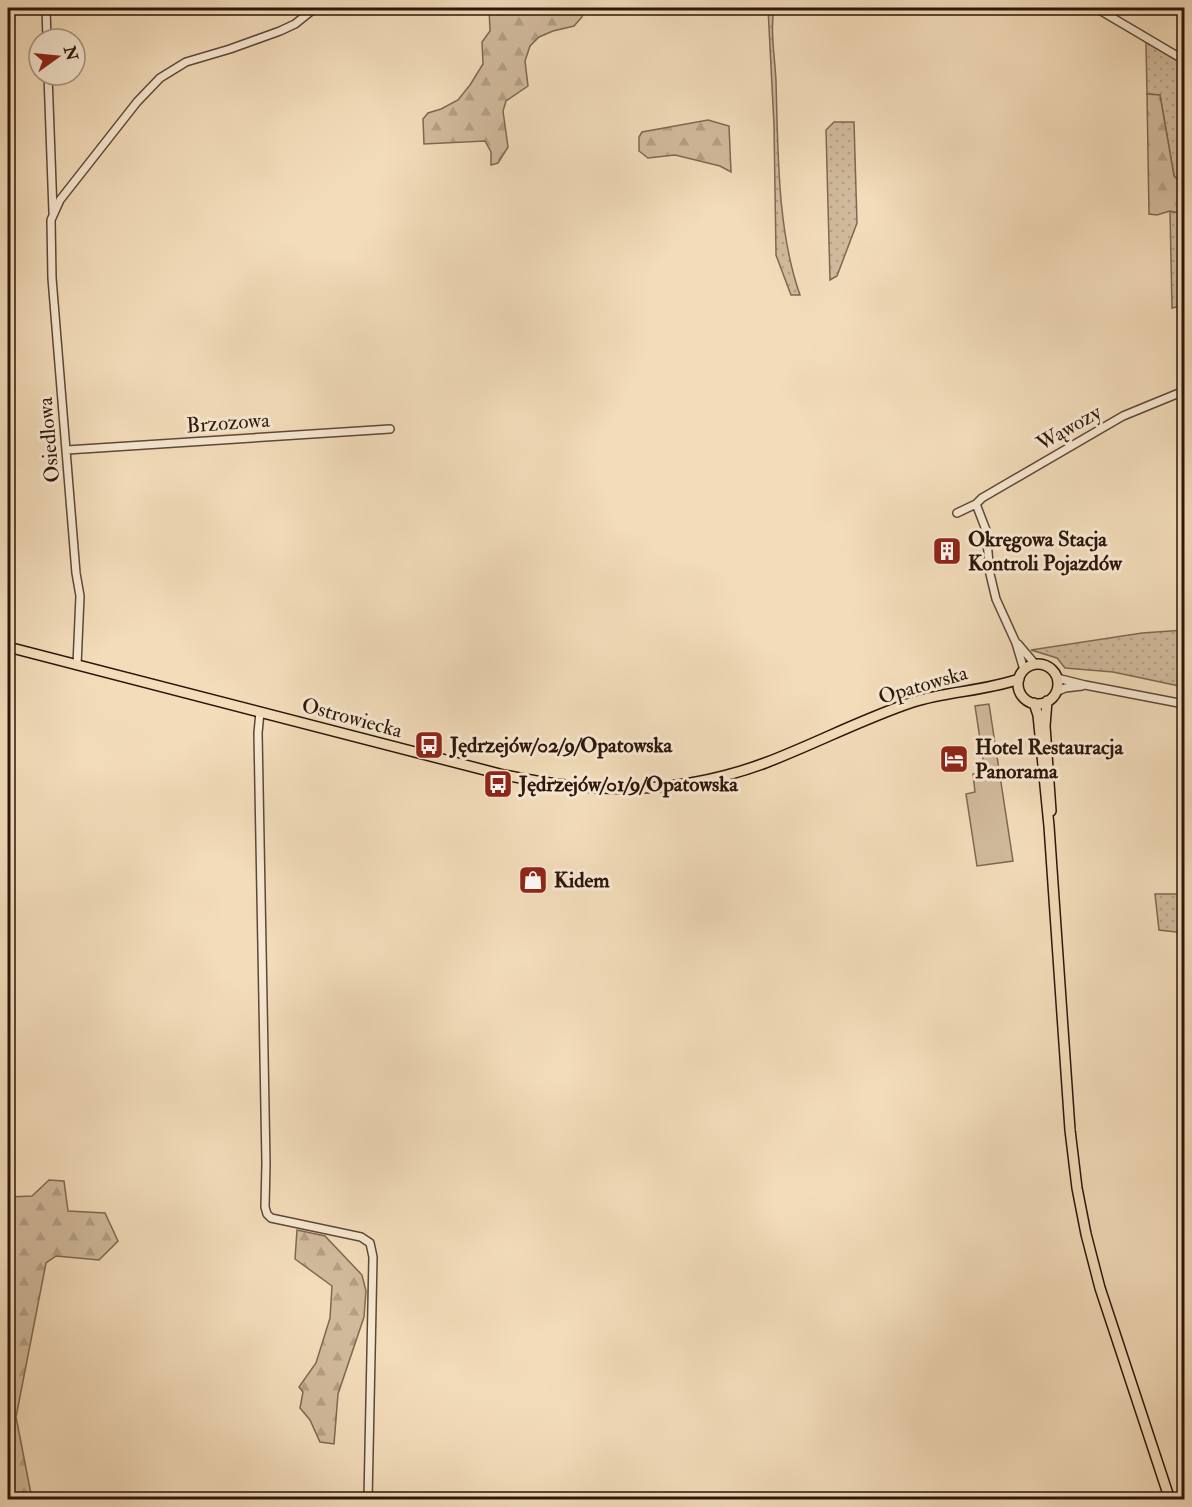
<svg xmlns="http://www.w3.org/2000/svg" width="1192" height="1507" viewBox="0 0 1192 1507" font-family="'IM FELL Double Pica',serif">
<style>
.grass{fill:url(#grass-dots);stroke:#7e6853;stroke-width:1.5}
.forest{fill:url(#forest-firs);stroke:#7e6853;stroke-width:1.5}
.green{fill:#d1ba9c;stroke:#7e6853;stroke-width:1.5}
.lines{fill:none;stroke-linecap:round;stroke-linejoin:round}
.minor-casing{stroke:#5d4836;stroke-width:10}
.major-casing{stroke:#2b160a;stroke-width:12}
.minor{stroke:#f7e8d2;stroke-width:7}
.major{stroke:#f3dcba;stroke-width:9}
.labels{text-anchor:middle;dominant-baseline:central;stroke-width:6;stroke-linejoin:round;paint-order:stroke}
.street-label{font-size:21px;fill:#2b160a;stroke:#f7e8d2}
.poi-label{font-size:21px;font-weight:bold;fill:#2b160a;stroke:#f7e8d2;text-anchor:start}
</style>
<defs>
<pattern id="grass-dots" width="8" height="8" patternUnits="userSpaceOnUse" patternTransform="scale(1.5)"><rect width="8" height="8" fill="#d1ba9c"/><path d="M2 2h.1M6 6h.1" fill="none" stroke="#b49f85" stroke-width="1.8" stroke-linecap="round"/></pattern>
<pattern id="forest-firs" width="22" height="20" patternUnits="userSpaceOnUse" patternTransform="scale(1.5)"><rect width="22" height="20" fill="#d1ba9c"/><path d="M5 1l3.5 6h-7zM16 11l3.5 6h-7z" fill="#b49f85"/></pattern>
</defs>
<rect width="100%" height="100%" fill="#f3dcba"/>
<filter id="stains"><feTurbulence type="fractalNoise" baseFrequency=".00333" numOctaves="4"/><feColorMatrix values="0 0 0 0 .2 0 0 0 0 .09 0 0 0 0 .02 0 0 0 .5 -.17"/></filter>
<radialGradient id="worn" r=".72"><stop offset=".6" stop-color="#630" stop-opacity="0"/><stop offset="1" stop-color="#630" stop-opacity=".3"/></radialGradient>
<path class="grass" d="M768,8H774C770,31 775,58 776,81C778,150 777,230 800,295H791L776,255L774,125Z
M1146,42L1180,62L1184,123V179L1178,181L1174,176L1160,95L1147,94Z
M834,122H854L857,223L837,276L830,280L826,130Z
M1170,211L1184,214V305L1172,308Z
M1184,630V687L1113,672L1065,668L1057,658L1031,650L1142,633Z
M1155,894H1180L1184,933L1159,930Z"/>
<path class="forest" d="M489,8H584L582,17L574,26L553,31L539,37L530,46L525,61L528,86L506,101L503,111L508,147L498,163L491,165V152L485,141L424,144L423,119L428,113L441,109L458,100L470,85L483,64L482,42L490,31Z
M1147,94L1160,95L1174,176L1179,181L1184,179V176V214L1170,211L1157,215L1149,214Z
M708,120L729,126L731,172L720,166L675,155L648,158L639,151V137L642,132Z
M49,1180L64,1181L68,1211L105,1213L118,1241L99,1260L56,1256L46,1263L16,1417L32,1499H8V1197L32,1196Z
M297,1230L325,1236L362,1275L366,1291L364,1317L338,1394L334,1444L320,1442L310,1420L300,1408L303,1392L299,1387L316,1363L330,1318L332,1286L295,1259Z"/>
<path class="green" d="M989,704L1013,861L977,866L966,794L975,792L973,774L985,772L975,706Z"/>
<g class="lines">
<g class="minor-casing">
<path id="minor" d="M46,8L47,39
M1096,8L1184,60
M48,75L53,212
M67,450L390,429
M976,504L986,530L990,574L996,599L1016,643L1024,670
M957,513L976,504L982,498L1123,416L1184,391
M1018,644L1035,664
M77,665L80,596L76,573L52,278L51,220L60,200L137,102L160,78L186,62L230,49L280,31L295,24L315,8
M1057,678L1085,685L1184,704
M1056,692L1065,688L1082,686
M260,712L258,733L266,1163L265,1207L267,1214L271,1218L361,1237L370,1243L373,1257L368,1500"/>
</g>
<g class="major-casing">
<path id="major" d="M8,647L500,774C592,794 676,796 765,763C815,744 862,719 913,702C948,691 986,691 1019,679
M1018 684a20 20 0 1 1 40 0a20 20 0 1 1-40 0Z
M1047,701L1045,726L1051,811
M1034,703L1038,715L1049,826L1070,1130L1077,1188L1086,1234L1100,1288L1170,1500"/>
</g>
<use href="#minor" class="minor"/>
<use href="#major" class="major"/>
</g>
<defs>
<g id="building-square" transform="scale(1.5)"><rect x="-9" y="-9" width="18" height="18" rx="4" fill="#8f2418" stroke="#f7e8d2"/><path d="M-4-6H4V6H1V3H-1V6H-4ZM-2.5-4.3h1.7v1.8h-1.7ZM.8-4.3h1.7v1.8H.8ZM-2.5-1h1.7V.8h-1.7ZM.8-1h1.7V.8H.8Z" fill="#fff"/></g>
<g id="bus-square" transform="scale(1.5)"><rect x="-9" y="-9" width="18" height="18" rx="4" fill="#8f2418" stroke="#f7e8d2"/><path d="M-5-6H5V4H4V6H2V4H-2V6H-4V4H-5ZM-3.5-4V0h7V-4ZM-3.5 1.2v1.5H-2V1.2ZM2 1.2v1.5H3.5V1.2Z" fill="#fff"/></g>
<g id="hotel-square" transform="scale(1.5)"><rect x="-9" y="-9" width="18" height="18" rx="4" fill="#8f2418" stroke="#f7e8d2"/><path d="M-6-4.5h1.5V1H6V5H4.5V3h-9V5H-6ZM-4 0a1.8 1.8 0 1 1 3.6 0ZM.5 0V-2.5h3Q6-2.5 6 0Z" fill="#fff"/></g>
<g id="shop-square" transform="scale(1.5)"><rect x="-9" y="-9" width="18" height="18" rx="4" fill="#8f2418" stroke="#f7e8d2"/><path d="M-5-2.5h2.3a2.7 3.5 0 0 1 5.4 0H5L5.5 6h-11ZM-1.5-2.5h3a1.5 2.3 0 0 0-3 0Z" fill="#fff"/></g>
</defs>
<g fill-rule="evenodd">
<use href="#building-square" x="947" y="551"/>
<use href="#bus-square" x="429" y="745"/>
<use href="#hotel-square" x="954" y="759"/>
<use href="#bus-square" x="498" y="784"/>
<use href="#shop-square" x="533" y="880"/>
</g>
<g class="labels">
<g class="street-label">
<text transform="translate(228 423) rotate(-4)">Brzozowa</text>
<text transform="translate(1069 428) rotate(-30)">Wąwozy</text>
<text transform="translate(49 440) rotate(-95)">Osiedlowa</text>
<text transform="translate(923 685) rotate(-16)">Opatowska</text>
<text transform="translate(352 718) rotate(15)">Ostrowiecka</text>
</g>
<g class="poi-label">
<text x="968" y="539">Okręgowa Stacja<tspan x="968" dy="24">Kontroli Pojazdów</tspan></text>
<text x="450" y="745">Jędrzejów/02/9/Opatowska</text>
<text x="975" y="747">Hotel Restauracja<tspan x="975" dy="24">Panorama</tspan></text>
<text x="519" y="784">Jędrzejów/01/9/Opatowska</text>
<text x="554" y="880">Kidem</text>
</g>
</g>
<rect width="1192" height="1507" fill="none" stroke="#f3dcba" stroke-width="30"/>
<rect x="9" y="9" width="1174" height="1489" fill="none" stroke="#2b160a" stroke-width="3"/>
<rect x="15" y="15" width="1162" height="1477" fill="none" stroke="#2b160a" stroke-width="1.5"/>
<g transform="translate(57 57) rotate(75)"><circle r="28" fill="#f7e8d2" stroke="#a59482" stroke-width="1.5"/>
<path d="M0-4.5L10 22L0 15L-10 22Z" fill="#8f2418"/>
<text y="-9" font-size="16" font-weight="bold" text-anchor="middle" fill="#2b160a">N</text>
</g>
<rect width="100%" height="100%" filter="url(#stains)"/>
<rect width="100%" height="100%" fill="url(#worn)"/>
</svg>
